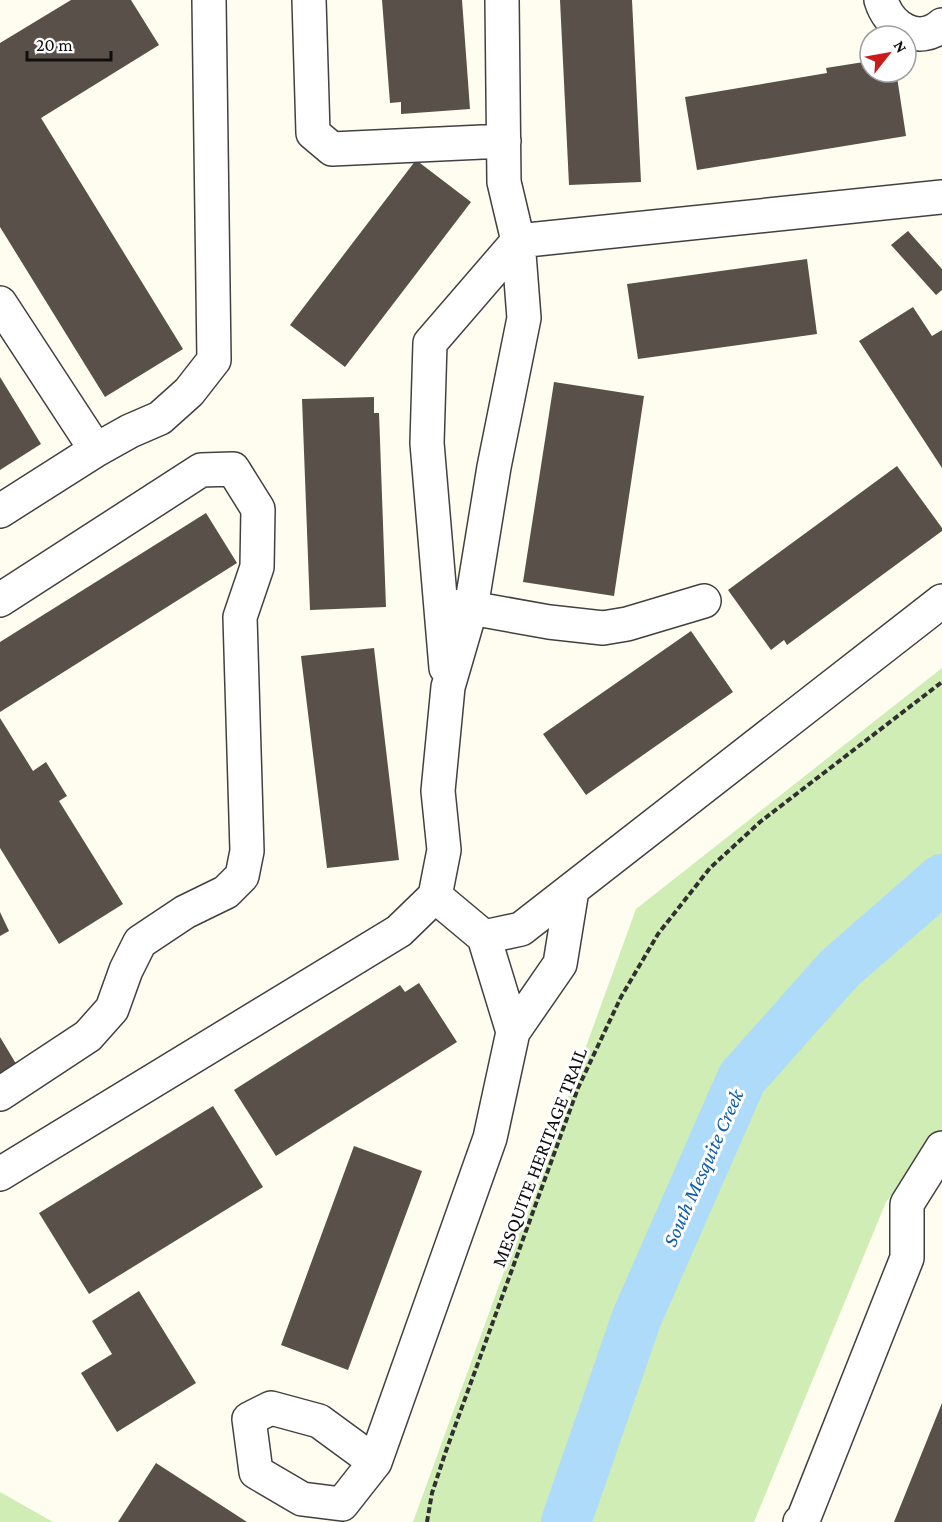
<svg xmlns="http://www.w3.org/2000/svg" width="942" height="1522" viewBox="0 0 942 1522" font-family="'Crimson Pro',serif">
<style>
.green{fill:#cfedb5}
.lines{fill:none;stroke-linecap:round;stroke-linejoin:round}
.river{stroke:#afdbfb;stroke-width:50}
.building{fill:#585049}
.minor-casing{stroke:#414141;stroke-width:36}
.path{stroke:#303030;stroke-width:4;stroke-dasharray:6 3;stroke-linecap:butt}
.minor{stroke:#fff;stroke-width:33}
.labels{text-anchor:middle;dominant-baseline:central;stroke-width:6;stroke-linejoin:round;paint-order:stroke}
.street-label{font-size:20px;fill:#0e0e0e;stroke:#fff}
.water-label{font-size:21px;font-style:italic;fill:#0d5eaa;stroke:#fff}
</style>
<rect width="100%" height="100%" fill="#fffdef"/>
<path class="green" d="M942,668V1131L886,1202L754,1522H413L636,909Z
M0,1492L53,1522H0Z"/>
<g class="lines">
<path class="river" d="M566,1522L637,1317L742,1078L840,968L942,879"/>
</g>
<path class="building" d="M71,0H131L159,45L41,118L183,349L105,397L0,227V43Z
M382,0H462L470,109L401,114V102L390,103Z
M560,0H632L641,182L569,185Z
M870,61V72H882L883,79L897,77L906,136L697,170L685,97L827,73L826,68Z
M416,160L471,202L345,367L290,325Z
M908,231L942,269V290L936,295L891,245Z
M807,259L817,334L638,359L627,284Z
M913,307L932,336L942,330V468L859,341Z
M0,377L41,444L0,470Z
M554,382L644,396L614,596L523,582Z
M374,397V413H379L386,607L310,610L302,399Z
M897,466L942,528V531L787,645L784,640L771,650L728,590Z
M206,513L237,563L0,712V642Z
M691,631L733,692L586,795L543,734Z
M374,648L399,860L327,868L301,656Z
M0,718L33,771L46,762L67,796L59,801L123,904L59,944L0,848Z
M0,912L9,931L0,936Z
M419,983L457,1042L276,1156L234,1090L400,985L405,992Z
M0,1037L21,1072L0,1085Z
M213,1106L263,1187L89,1294L39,1213Z
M354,1146L422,1171L348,1370L281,1345Z
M139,1291L196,1383L117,1432L81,1373L112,1354L92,1321Z
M942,1403V1522H894Z
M156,1463L247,1522H118Z"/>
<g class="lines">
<g class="minor-casing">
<path id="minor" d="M309,0L313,133L332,149L504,141
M881,0C889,27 918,46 942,25
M0,303L96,450L130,431L160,418L189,392L214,360L209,0
M0,511L96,450
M0,600L201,470L233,469L258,509L257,567L240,617L247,851L242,876L226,892L185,912L140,942L126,970L112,1009L88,1036L0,1094
M449,606L471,608L549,622L603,628L627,624L704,601
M446,668L427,443L430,343L518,241L942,197
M435,896L484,937L521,929L942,601
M513,1032L560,964L572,890
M0,1174L399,931L435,896L444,850L438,791L448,687L471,608L494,467L524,318L518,241L504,182L502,0
M375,1462L319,1421L271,1408L249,1419L256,1472L302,1499L342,1504L375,1462L490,1138L513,1032L484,937
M800,1522L803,1520L907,1258V1204L942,1148"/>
</g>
<path class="path" d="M427,1522L432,1493L446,1451L578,1088L621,997L658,934L710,868L760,822L942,682"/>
<use href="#minor" class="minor"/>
</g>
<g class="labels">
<g class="street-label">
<text transform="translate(539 1157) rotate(-69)">MESQUITE HERITAGE TRAIL</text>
</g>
<g class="water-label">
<text transform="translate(703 1168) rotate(-66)">South Mesquite Creek</text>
</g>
</g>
<g transform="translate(888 54) rotate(59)"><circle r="28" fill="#ffffff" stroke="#9f9f9f" stroke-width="1.5"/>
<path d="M0-4.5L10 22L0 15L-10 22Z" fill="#ca1b1a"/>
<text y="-9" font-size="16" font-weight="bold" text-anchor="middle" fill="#0e0e0e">N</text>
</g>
<path d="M27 51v9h84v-9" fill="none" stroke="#0e0e0e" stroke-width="3"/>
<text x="36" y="51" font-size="18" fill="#0e0e0e" stroke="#ffffff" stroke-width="4.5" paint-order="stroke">20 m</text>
</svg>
